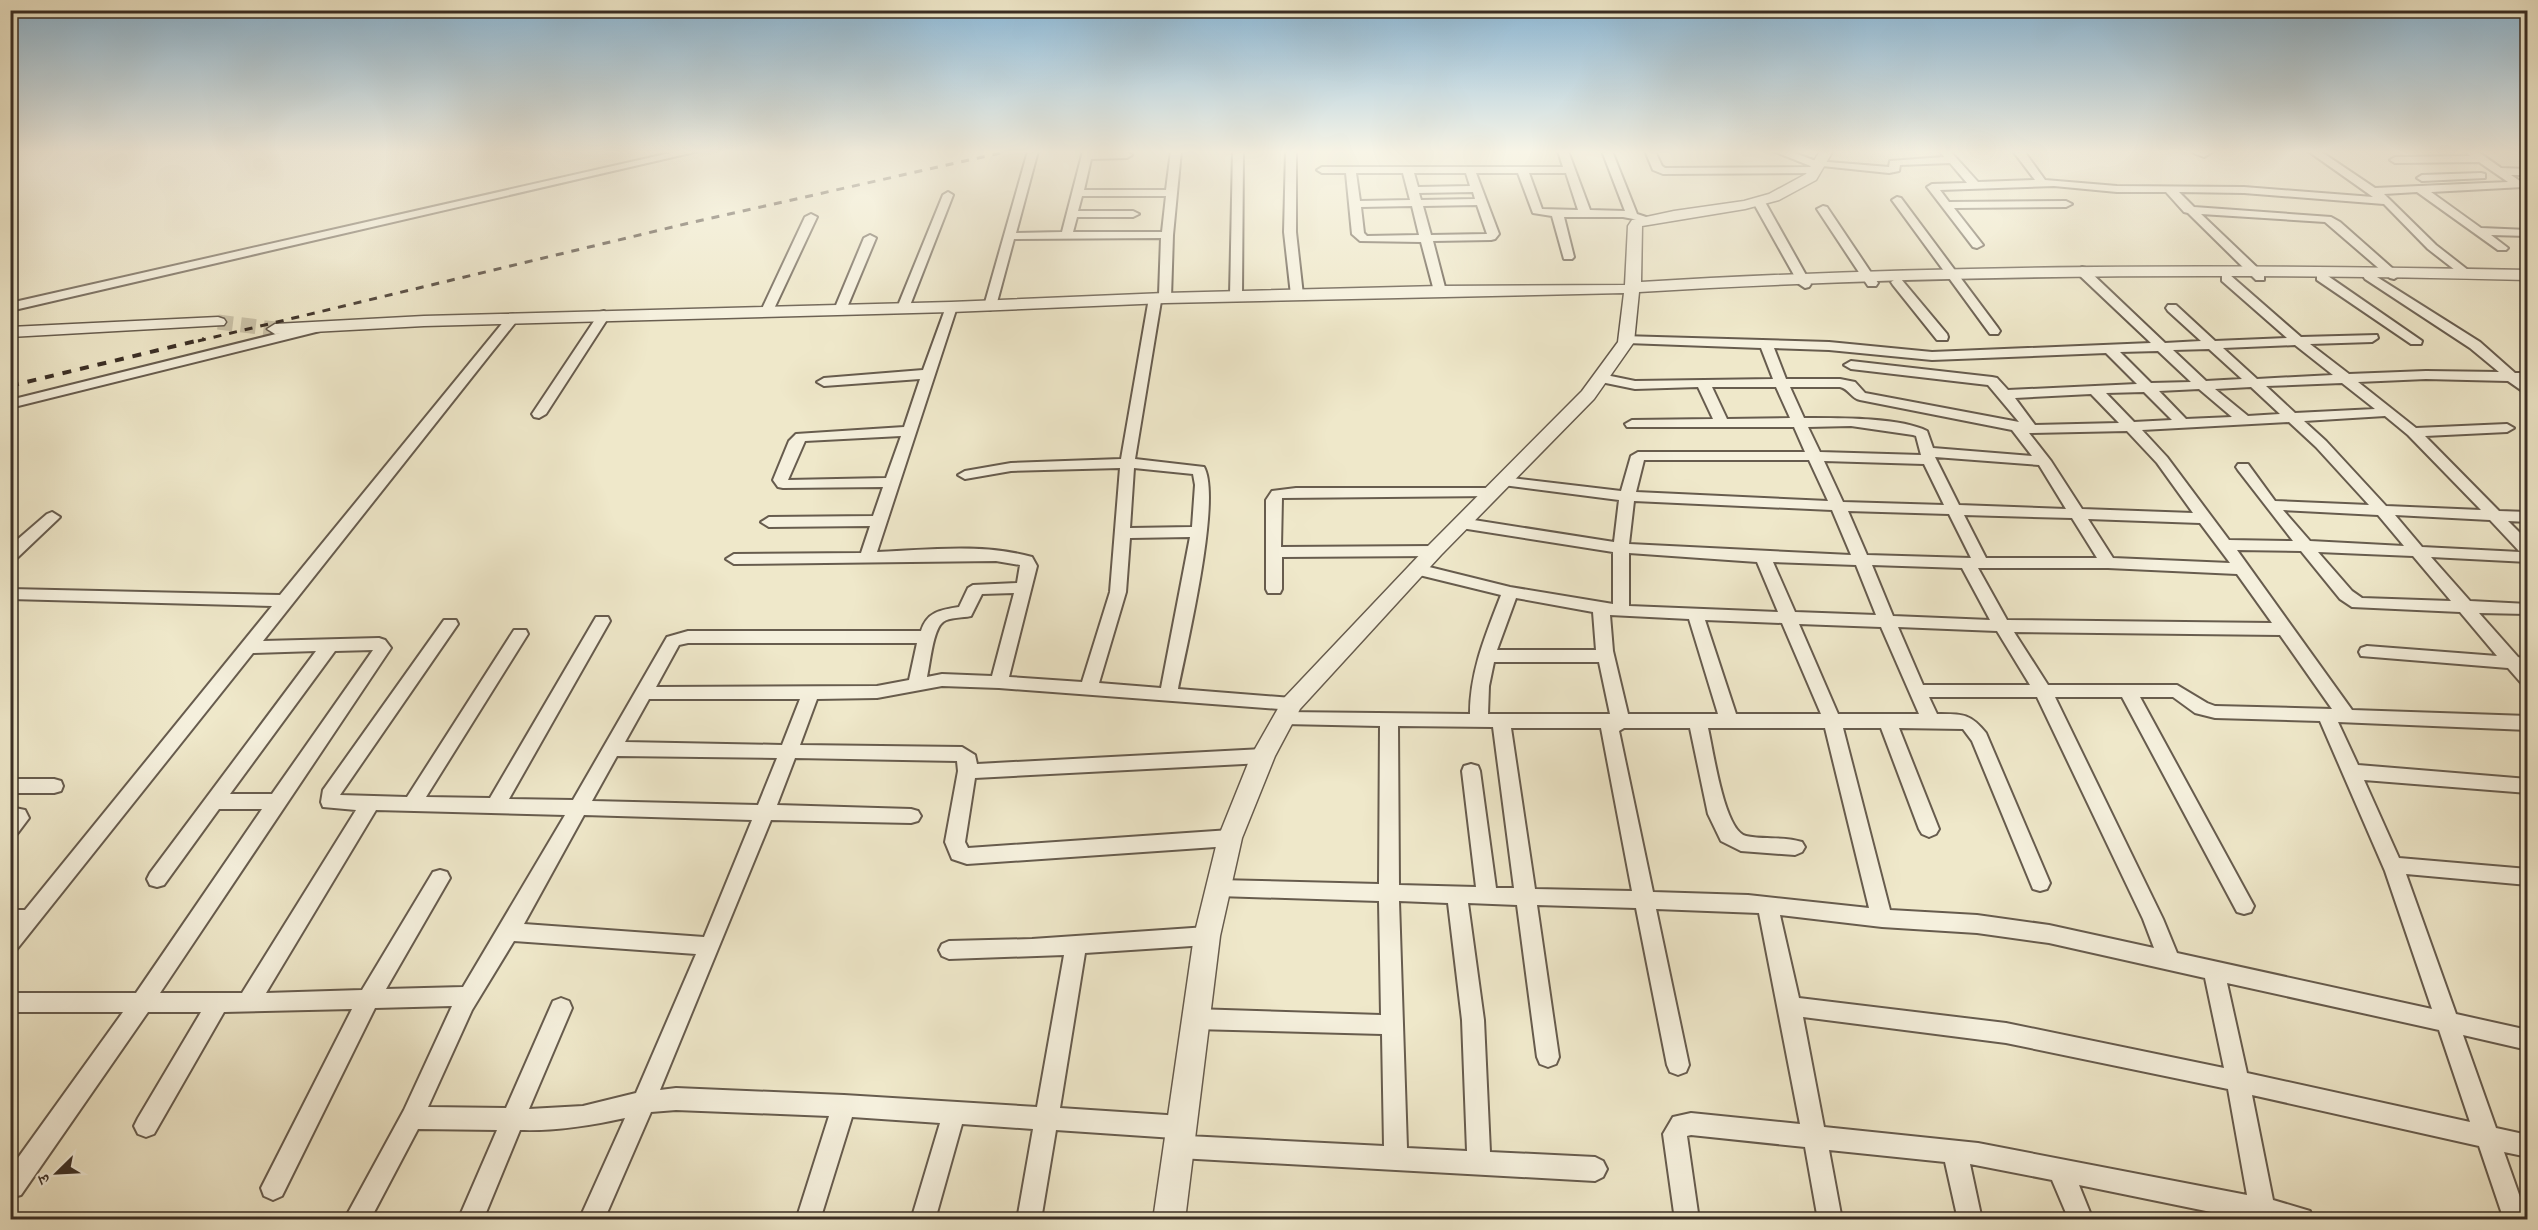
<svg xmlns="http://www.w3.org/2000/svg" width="2538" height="1230" viewBox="0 0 2538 1230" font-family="'IM FELL English','Noto Serif Devanagari',serif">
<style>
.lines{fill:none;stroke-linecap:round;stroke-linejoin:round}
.tertiary-tunnel{stroke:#cbc3a9;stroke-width:15;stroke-dasharray:15 8;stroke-linecap:butt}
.minor-casing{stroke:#675c4e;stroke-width:4}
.tertiary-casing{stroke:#675c4e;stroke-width:3}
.minor{fill:#f5f0dd;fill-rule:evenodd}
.tertiary{fill:#f5f0dd;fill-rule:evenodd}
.rail-far1{stroke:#3a2e25;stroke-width:3;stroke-dasharray:8 8;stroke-linecap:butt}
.rail{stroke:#3a2e25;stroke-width:4;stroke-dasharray:9 9;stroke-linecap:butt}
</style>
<rect width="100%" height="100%" fill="#efe8ca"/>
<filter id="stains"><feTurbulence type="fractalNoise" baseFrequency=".00333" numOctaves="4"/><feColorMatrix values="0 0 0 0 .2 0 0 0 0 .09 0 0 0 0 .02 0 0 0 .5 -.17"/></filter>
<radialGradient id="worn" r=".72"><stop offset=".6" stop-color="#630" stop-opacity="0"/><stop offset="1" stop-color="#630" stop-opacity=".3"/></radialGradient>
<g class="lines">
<path class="tertiary-tunnel" d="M218,322L275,329"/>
<g class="minor-casing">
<path id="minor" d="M679,151H699L10,311V303Z
M1028,151H1038L1016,233L1062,232L1083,151L1127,152L1132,155L1127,158L1091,159L1084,190H1166L1171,151H1181L1173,235L1171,298L1169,301H1161L1135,459L1204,467C1222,498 1186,649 1178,689L1292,698L1298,700L1301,704L1298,708L1292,710L999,688L942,686L877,698L817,699L800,745L962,747L975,755L977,764L1263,749L1269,751L1272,756L1269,761L1263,763L975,778L965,842L968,848L1230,830L1237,833L1240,838L1237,843L1230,846L967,864L952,859L945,842L958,771L957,761L795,758L777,805L911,809L918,811L921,816L918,821L911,823L771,820L660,1090L676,1088L844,1095L1037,1107L1064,955L949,959L942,956L939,950L942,944L949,941L1032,939L1207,927L1214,930L1217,936L1214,942L1207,945L1085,953L1060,1108L1182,1116L1190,1119L1194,1127L1190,1135L1187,1136L1384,1146L1382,1034L1194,1029L1186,1026L1183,1019L1186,1012L1194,1009L1381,1015L1379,901L1218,896L1211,894L1208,888L1211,882L1218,880L1379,884L1380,726L1284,724L1278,723L1275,718L1278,713L1284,712L1470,714C1470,671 1486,634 1501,595L1411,573L1409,569L1411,565L1417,564L1510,587L1613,604V552L1461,528L1453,523L1461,518L1614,542L1619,500L1503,485L1496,481L1498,478L1503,477L1621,491L1631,456L1638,452H1805L1794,427H1627L1625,424L1632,420L1713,419L1698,387L1635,389L1596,381L1594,378L1596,375L1601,374L1635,381L1773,379L1761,348L1627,343L1621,339L1622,336L1829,342L1932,352L2151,343L2078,274L2076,271L2082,267L2086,268L2165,343L2201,341L2168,311L2166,308L2168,305H2176L2215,341L2287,338L2222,281V275H2230L2301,337L2377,335L2378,338L2372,342L2310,344L2349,374L2426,371L2499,372L2470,348L2365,279L2363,276L2369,272L2480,342L2515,373H2528V381H2524L2528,384V395L2508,381L2426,379L2358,382L2416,428L2507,424L2514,428L2507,432L2425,436L2499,511L2528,512V522L2508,521L2528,541V562L2431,557L2470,601L2528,604V614L2479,613L2518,657L2524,659L2528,668V686L2522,684L2508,668L2361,656L2359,652L2361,648L2367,646L2497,656L2460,612L2352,607L2340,599L2301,551L2237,550L2352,710L2528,716V730L2338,722L2358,765L2528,779V793L2364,780L2399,858L2528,869V885L2406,874L2456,1014L2528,1030V1050L2463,1035L2496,1128L2528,1135V1157L2504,1152L2528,1220H2504L2479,1146L2252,1095L2273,1200L2310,1211L2313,1220H2250L2079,1185L2093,1220H2069L2052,1180L1970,1164L1982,1220H1958L1945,1162L1829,1150L1842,1220H1818L1805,1147L1691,1135L1687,1136L1699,1220H1675L1663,1134L1673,1117L1691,1113L1800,1124L1759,913L1656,909L1689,1065L1686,1072L1678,1075L1670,1072L1667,1065L1636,908L1537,905L1559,1057L1556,1064L1548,1067L1540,1064L1537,1057L1517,905L1468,903L1484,1020L1490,1152L1595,1157L1603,1161L1607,1169L1603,1177L1595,1181L1179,1158L1171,1155L1167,1147L1171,1139L1174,1138L1056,1130L1041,1220H1017L1033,1129L962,1124L935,1220H911L940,1123L852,1117L820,1220H796L829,1116L676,1110L651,1112L604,1220H579L625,1118C589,1126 557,1131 520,1130L483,1220H458L497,1130L418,1129L370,1220H344L404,1110L452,1006L375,1008L282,1196L273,1200L264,1196L261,1188L352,1009L224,1012L154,1134L146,1137L138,1134L134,1126L138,1118L201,1012H148L21,1195L10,1198V1169L123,1012H10V993H136L262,809H219L164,885L157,887L150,885L147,879L150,873L316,651L253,653L17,949L10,952V910H25L272,606L10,599V589L280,595L509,315L513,314L519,318L263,641L379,638L385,640L391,648L160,993H242L356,810L323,807L321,802L323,790L444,620H456L458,624L340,795L407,797L514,630H526L528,634L426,797L490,798L596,617H608L610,621L509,799L573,800L667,637L688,631H921C927,612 940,610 959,607L968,588L973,585L1017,583L1020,565L996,561L734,564L726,559L734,554L861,553L870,526L769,527L761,522L769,517L873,516L883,487L783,488L778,487L773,480L789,441L796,434L904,427L920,379L824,386L817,382L824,378L923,370L947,304H955L957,307L877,552C927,550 982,543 1032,557L1037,566L1009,677L1082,682L1110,592L1120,468L1011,471L965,479L958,475L965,471L1011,463L1121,459L1149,298L1151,295H1159L1161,238L1014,239L996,306L990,310L986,309L984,306ZM1082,196H1166L1162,232H1073L1077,217H1133L1139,214L1133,211H1078ZM2295,345L2333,375L2257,379L2223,348ZM1774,348L1829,350L1932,360L2106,353L2137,384L2008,390L1997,378L1992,377L1851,361L1844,365L1851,369L1988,385L2019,422L1865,393L1855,382L1840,379H1786ZM2209,349L2242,379L2206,381L2173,350ZM2158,351L2191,382L2151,383L2120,352ZM2342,383L2375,409L2295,413L2266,386ZM1712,387H1776L1790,418L1727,419ZM1790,387H1840C1849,389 1851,398 1860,400L2012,430L2032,456L1933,448L1927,431C1899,417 1835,418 1804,418ZM2251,387L2280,414L2248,416L2215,389ZM2199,389L2232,417L2186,419L2159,391ZM2144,392L2172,420L2134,422L2106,393ZM2091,394L2119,423L2035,425L2015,398ZM2385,416L2408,435L2481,510L2386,506L2326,441L2304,421ZM2289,422L2316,447L2369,505L2275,501L2248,464H2238L2236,467L2238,470L2293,541L2229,540L2167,457L2142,430ZM1851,426L1913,435L1916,436L1921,455L1820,452L1808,427ZM2127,431L2157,463L2193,513L2082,509L2051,461L2029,433ZM901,436L886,478L788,480L805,441ZM1935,457L2039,465L2066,509L1959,505ZM1644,460H1809L1828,501L1636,492ZM1824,461L1924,464L1944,505L1843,502ZM1134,468L1193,474L1195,485L1192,527L1130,528ZM1634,501L1832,510L1851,555L1629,544ZM2283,510L2378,515L2404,546L2310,541ZM1848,511L1949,514L1971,558L1867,555ZM1964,515L2072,518L2097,558H1986ZM2395,515L2490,520L2520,552L2422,547ZM2088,519L2200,523L2230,563L2113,558ZM1190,537L1161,688L1099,683L1126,592L1130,538ZM2318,552L2413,556L2451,601L2362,598L2352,591ZM1629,553L1757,562L1778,612L1629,606ZM1773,562L1856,565L1876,615L1795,612ZM1872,565L1962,568L1990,620L1893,616ZM1978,568H2108L2237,574L2272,623L2007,620ZM1014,593L992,676L942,674L927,677C930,664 933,629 943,622C949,617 963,618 971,616L982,594ZM1516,598L1593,612L1596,650H1497ZM1610,615L1689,619L1718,714H1628L1613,651ZM1705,620L1782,623L1821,714H1736ZM1799,624L1881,627L1919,714H1838ZM1898,627L1997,631L2030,685H1923ZM2014,632L2280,635L2332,709L2215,706L2207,703L2177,685H2048ZM688,643H917L909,680L877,686L656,687L679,645ZM373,650L272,794H230L335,651ZM1494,662H1599L1610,714H1488L1489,686ZM1929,697H2037L2143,919L2154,948L2049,925L1977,915L1890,910L1843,728H1881L1919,829L1922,834L1929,837L1936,834L1939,829L1899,728L1963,729L1972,741L2033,889L2040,891L2047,889L2050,883L1986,733C1970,713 1962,714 1937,714ZM2055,697H2122L2237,912L2244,914L2251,912L2254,906L2140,697H2173L2195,713L2215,718L2320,721L2385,871L2432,1009L2177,953L2163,919ZM649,699H800L782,745L625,742ZM1398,726L1493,727L1514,888H1496L1480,771L1478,766L1471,764L1464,766L1462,771L1476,887L1399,885ZM1511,728H1601L1632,891L1535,889ZM1624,728H1690L1708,814L1721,841L1741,851L1795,855L1802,852L1805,847L1802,842C1784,836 1764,840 1746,836C1724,831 1713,749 1708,728H1825L1869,908L1748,895L1653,892L1619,731ZM617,756L777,758L758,805L592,801ZM376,810L565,815L463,987L386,989L450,878L447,872L440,870L433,872L362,990L266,993ZM584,815L752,820L704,937L524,924ZM1399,901L1448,903L1462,1020L1467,1151L1407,1148ZM1780,915L1882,927L1977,933L2049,943L2205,978L2224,1068L2006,1023L1799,998ZM514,941L696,954L636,1093L583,1106L529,1109L572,1008L569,1001L561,998L553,1001L506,1108L428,1107L472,1010ZM2227,983L2439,1030L2470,1122L2247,1073ZM1803,1017L2006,1043L2228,1089L2247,1195L1978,1143L1824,1127Z
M1233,151H1243L1242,296L1236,300L1230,296Z
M1286,151H1296V232L1303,295L1297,299L1291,295L1284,232Z
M1558,151H1568L1590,210L1625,211L1602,151H1612L1637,214L1649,218V222L1623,217H1564L1574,257L1572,259H1564L1552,216L1533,213L1518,173H1476L1499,234L1495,239L1491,240L1433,241L1446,291L1440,295L1434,291L1421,242L1360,241L1352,234L1346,173H1322L1317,170L1322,167H1563ZM1356,173H1403L1410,200L1360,201ZM1414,173H1466L1470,186L1418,187ZM1529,173H1566L1578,210L1542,209ZM1473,192L1475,199L1421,200L1419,193ZM1477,205L1487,234L1431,235L1423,206ZM1412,206L1419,235L1367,236L1364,233L1361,207Z
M1645,151H1655L1662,166L1665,168L1813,167L1773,151H1789L1816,161L1889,167L1890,161L1944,157L1940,151H1950L1978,182L2035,180L2013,151H2024L2045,180L2117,186L2244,187L2373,197L2308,151H2320L2375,188L2508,182L2479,162L2395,163L2390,160L2395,157L2470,156L2466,151H2477L2501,168L2528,169V175H2511L2523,183V187L2431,192L2481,228L2528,230V236L2491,235L2508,248L2506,250H2498L2417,192L2384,194L2436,245L2468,270V276L2464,277L2428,249L2384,204L2244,193L2179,192L2194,207L2331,217L2340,222L2400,275L2394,279L2390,278L2325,222L2201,214L2264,274V280H2256L2188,213L2184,212L2166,192H2117L2054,186L1940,190L1949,202L2066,201L2072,204L2066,207L1954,208L1983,245L1977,248L1973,247L1927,187L1932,184L1967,183L1950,163L1900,165L1899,171L1889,173L1822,166L1819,168V172L1815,173L1663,174L1653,170Z
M2188,151H2214L2204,157Z
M2481,173L2485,174V178L2422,181L2417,178L2422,175Z
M948,192L953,195L909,308L903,312L899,311L897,308L943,195Z
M1897,197L1901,198L1998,328L2000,331L1998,334H1990L1892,200Z
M1759,199L1765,202L1811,284L1809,287L1805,288L1799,284L1753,202Z
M1823,206L1827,207L1878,283L1876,286H1868L1866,283L1817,209Z
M811,214L817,217L773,311L767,315L763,314L761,311L805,217Z
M870,235L876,238L846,310L840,314L836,313L834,310L864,238Z
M2321,273L2325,274L2422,341L2421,344H2411L2317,280V274Z
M1897,278L1901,279L1947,334L1948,337L1947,340H1937L1893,285L1891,282Z
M604,311L610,315L546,414L539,418L534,417L532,414L600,312Z
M316,324L320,325L322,328L320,331L10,408V400Z
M1296,488H1492L1499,492L1492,496L1282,498L1281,547L1434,546L1442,551L1434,556L1282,557V589L1280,593H1268L1266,589V500L1272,491Z
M52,512L60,517L57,520L16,559L10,560V546L47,514Z
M10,779H54L61,781L63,786L61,791L54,793H10Z
M10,807L25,810L29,818L17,834L10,836Z"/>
</g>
<g class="tertiary-casing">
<path id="tertiary" d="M1820,151H1833L1816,180L1779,200L1745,209L1642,226L1641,282C1936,264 2232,264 2528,270V280C2231,273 1935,274 1639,292L1634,342L1594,399L1441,555L1300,709L1275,756L1242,838L1220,936L1185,1220H1153L1194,936L1218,838L1251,756L1284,698L1427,547L1582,391L1618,342L1624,293L1165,303L951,312L424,326L275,334L267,329L275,324L424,316L951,302L1165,293L1440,286L1625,285L1628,226L1632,220L1674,211L1744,201L1769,194L1806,174Z
M218,317L224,319L226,322L224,325L10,337V327Z"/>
</g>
<use href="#minor" class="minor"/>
<use href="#tertiary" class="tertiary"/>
<path class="rail-far1" d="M198,341L685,224L1009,151"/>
<path class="rail" d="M10,386L204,339"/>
</g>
<linearGradient id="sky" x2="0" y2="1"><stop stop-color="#8ab8d8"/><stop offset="0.47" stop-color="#f8f5e7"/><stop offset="1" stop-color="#f8f5e7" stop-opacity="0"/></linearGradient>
<rect width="2538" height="323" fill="url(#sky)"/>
<rect width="2538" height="1230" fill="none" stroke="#efe8ca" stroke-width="36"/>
<rect x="12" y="12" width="2514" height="1206" fill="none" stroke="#3a2e25" stroke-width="3"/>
<rect x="18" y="18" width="2502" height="1194" fill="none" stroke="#3a2e25" stroke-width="1.5"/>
<g transform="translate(57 1173) rotate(246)" stroke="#f5f0dd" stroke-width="4.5" paint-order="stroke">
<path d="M0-4.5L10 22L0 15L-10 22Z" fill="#3a2e25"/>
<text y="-9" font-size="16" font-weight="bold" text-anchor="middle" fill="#3a2e25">उ</text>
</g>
<rect width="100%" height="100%" filter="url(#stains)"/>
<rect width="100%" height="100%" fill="url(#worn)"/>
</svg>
